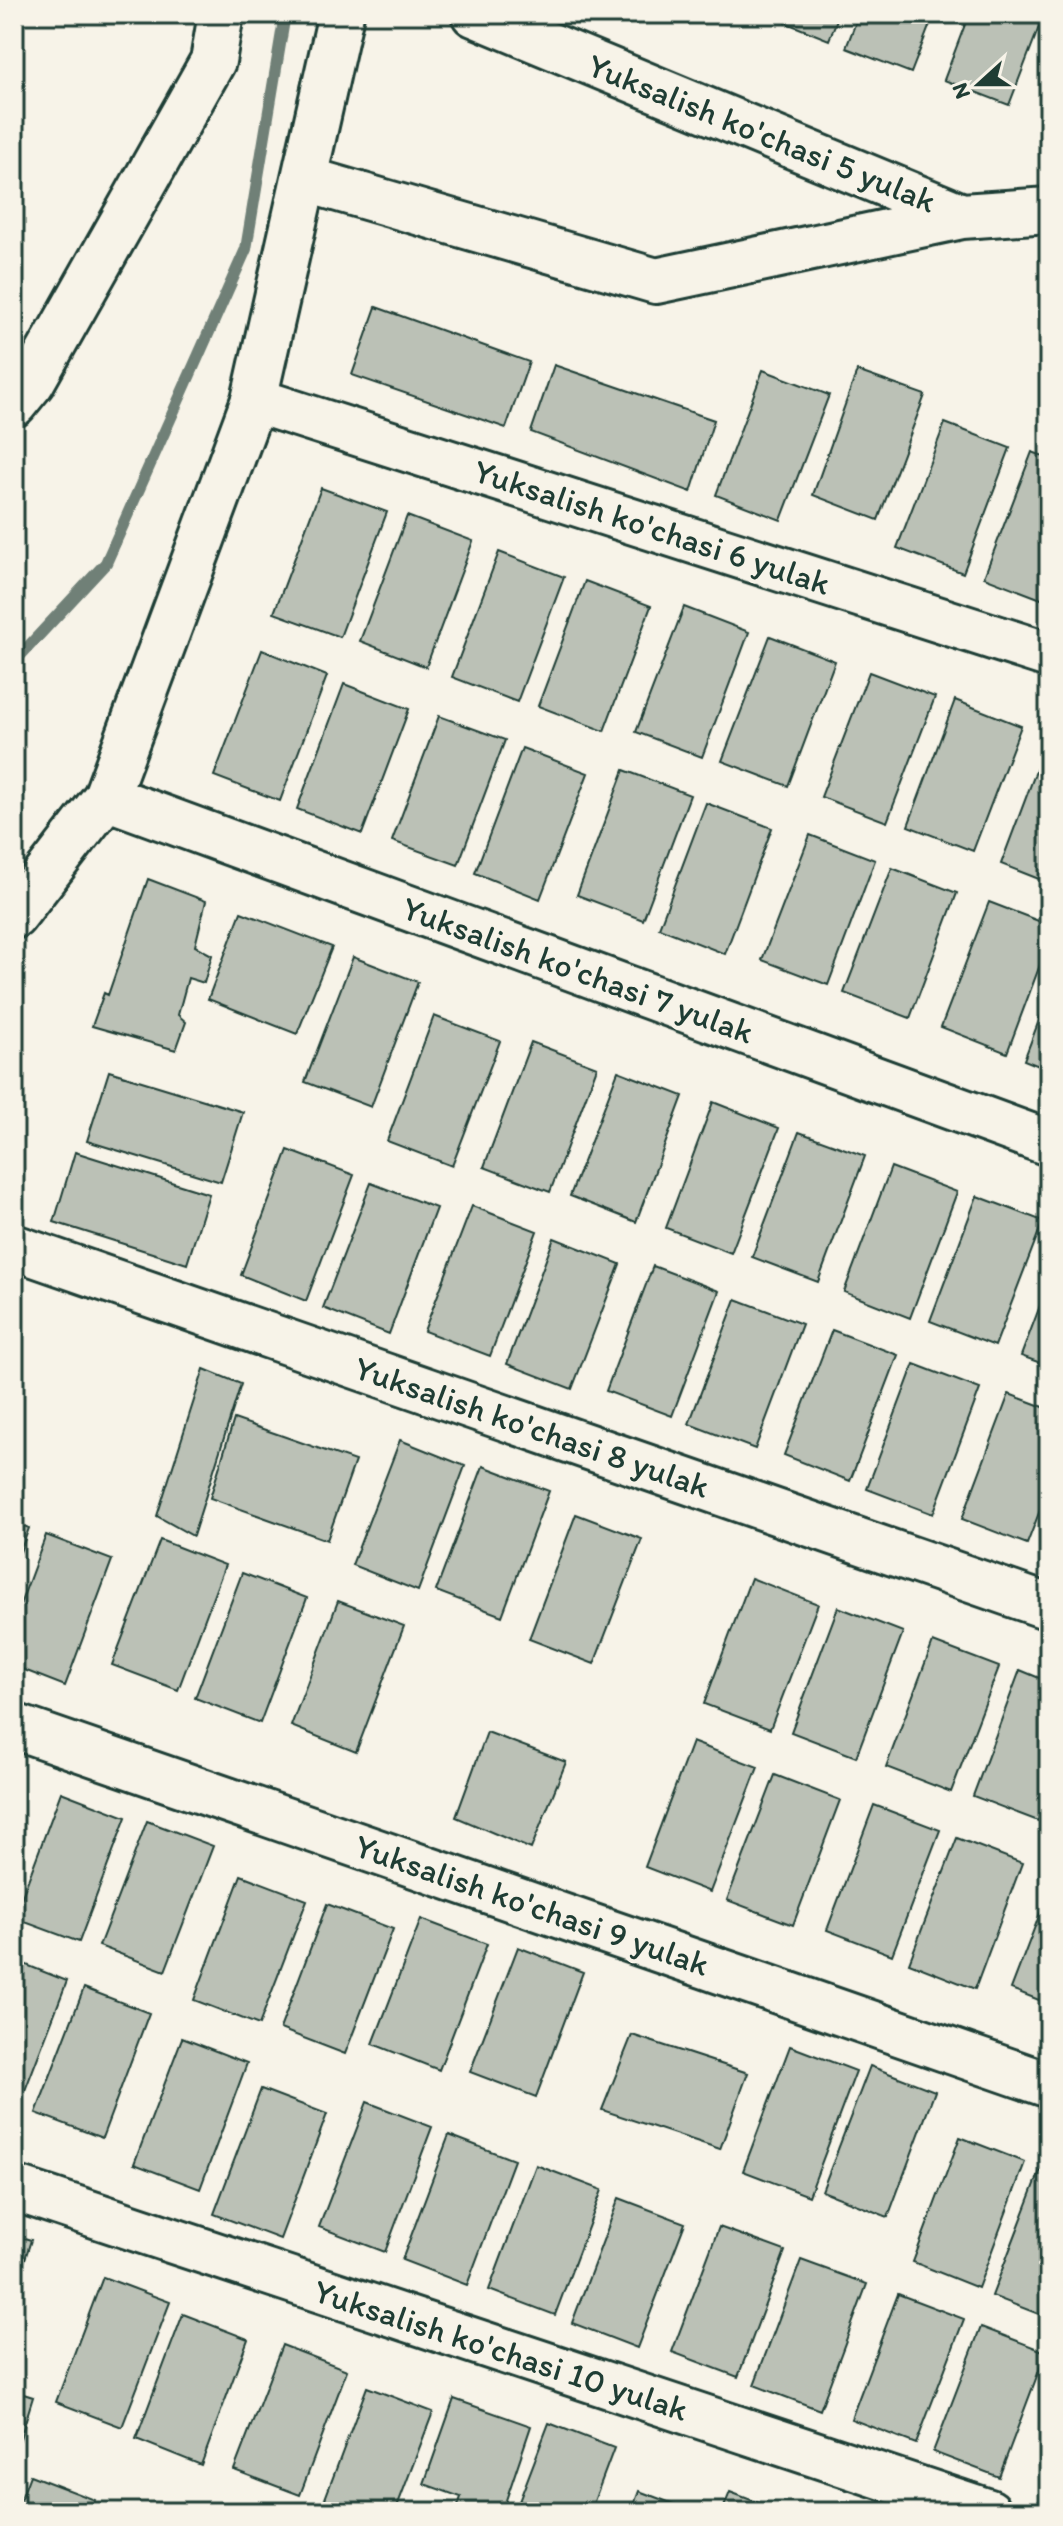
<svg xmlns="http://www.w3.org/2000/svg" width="1063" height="2526" viewBox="0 0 1063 2526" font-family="Itim,sans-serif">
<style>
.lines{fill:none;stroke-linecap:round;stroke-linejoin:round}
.stream{stroke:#6f8077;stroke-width:12}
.building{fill:#bbc1b6;stroke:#1f3d34;stroke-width:2}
.minor-casing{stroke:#1f3d34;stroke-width:50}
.minor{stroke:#f7f3e8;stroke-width:44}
.labels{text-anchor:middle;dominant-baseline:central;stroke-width:8;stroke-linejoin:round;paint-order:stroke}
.street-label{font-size:34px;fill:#1f3d34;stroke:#f7f3e8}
</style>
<rect width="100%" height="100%" fill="#f7f3e8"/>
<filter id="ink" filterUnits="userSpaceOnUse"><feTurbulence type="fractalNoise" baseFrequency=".0125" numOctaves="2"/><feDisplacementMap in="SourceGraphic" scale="16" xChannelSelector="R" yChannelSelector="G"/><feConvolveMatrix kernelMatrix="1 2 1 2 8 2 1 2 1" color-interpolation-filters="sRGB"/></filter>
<g filter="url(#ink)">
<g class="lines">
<path class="stream" d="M14,662L106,563L246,249L285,14"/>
</g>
<path class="building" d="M764,14H839L829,40Z
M859,14H934L911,73L846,48Z
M969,14H1044L1009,105L944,80Z
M376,307L529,362L506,428L352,375Z
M554,365L714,420L691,492L531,432Z
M763,370L829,395L781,520L716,495Z
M857,371L925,395L878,520L813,495Z
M945,423L1010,448L963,573L897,548Z
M1032,452L1049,458V602L984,577Z
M321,488L387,512L340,637L274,613Z
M407,516L473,541L426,667L360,641Z
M499,552L564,577L517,702L452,677Z
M585,581L651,606L604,731L538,706Z
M684,607L749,632L702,757L636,732Z
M770,636L835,661L788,786L722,761Z
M262,650L327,676L280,801L214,776Z
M869,672L935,697L887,822L821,797Z
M344,684L409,709L362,834L297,809Z
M955,700L1021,726L973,851L908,826Z
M439,716L505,740L458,865L392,841Z
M1048,739L1049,740V883L1001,864Z
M522,748L588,773L540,899L475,873Z
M624,770L690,795L643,920L577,895Z
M706,803L772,828L725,954L659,928Z
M810,835L875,860L828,985L762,960Z
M892,868L957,893L910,1018L844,993Z
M148,879L206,901L195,946L212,955L204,983L188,978L178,1015L186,1022L176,1050L92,1026L104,993L108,995Z
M989,902L1049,925V941L1007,1053L941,1027Z
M241,912L332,947L297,1034L208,999Z
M353,957L418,982L371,1107L305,1082Z
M1049,994V1070L1024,1060Z
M434,1016L500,1041L452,1166L387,1141Z
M531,1042L597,1067L550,1192L484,1167Z
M109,1071L243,1112L221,1182L87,1141Z
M618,1071L683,1096L636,1222L570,1196Z
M713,1102L779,1128L731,1253L666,1228Z
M799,1132L865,1156L818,1282L752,1257Z
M288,1150L354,1175L306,1301L241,1275Z
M75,1152L209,1194L187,1264L54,1222Z
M891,1167L957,1192L910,1318L844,1292Z
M371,1183L436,1208L389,1334L323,1308Z
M977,1196L1043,1221L995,1346L930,1321Z
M472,1206L537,1231L490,1356L424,1331Z
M554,1238L620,1264L572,1389L507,1364Z
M653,1266L719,1291L672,1416L606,1391Z
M1049,1282V1366L1021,1356Z
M736,1299L802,1324L755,1449L689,1424Z
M832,1330L898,1355L850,1481L784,1455Z
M914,1364L980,1389L933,1514L867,1489Z
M204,1369L241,1384L193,1536L157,1516Z
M1009,1394L1049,1409V1487L1027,1544L962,1519Z
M234,1419L355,1461L327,1540L210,1498Z
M400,1440L465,1466L418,1591L352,1565Z
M483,1466L549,1491L502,1616L436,1591Z
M576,1514L642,1539L594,1664L529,1639Z
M14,1522L29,1528L14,1568Z
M46,1535L112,1560L65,1686L14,1666V1621Z
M160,1540L225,1565L178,1690L112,1665Z
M242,1573L307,1598L260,1723L195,1698Z
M751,1578L818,1604L770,1729L704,1704Z
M338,1601L404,1626L356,1752L291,1726Z
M838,1607L903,1632L856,1757L791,1732Z
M933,1642L999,1667L951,1792L886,1767Z
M1020,1670L1049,1682V1792L1038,1821L973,1796Z
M487,1732L566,1762L531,1849L456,1817Z
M692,1742L758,1767L710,1892L645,1867Z
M775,1775L840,1800L793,1925L727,1900Z
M61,1792L126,1817L79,1942L14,1918Z
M874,1805L940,1830L892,1955L827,1930Z
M147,1821L213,1846L165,1971L99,1946Z
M957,1838L1022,1863L975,1989L909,1963Z
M241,1875L307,1900L259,2025L194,2000Z
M1049,1890V2004L1011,1989Z
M327,1904L393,1929L345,2054L280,2029Z
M421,1919L487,1944L439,2070L373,2044Z
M518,1947L583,1972L536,2097L470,2072Z
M14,1960L67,1981L19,2106L14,2104Z
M84,1988L149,2013L102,2138L36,2113Z
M632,2035L748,2073L720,2149L602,2110Z
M182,2038L247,2063L200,2189L134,2164Z
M790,2046L856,2071L809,2196L743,2171Z
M870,2066L935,2091L888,2217L822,2191Z
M261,2089L327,2114L280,2239L214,2214Z
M367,2102L432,2127L385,2252L319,2227Z
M449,2135L514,2160L467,2285L402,2260Z
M960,2137L1025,2162L978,2288L913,2262Z
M536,2165L602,2190L555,2315L489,2290Z
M1040,2171L1049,2174V2318L992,2296Z
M619,2198L685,2223L637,2348L572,2323Z
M719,2227L785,2251L738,2377L672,2352Z
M14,2235L31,2240L14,2294Z
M801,2260L867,2284L820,2410L754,2385Z
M103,2277L170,2302L122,2427L56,2402Z
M898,2294L964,2319L916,2444L851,2419Z
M183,2314L248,2339L201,2465L136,2439Z
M981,2327L1046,2352L999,2477L933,2452Z
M282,2345L347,2370L300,2495L234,2470Z
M367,2387L433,2412L395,2512H320Z
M14,2391L33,2397L14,2458Z
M454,2399L531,2426L502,2512H456L461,2497L424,2484Z
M549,2423L614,2448L590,2512H515Z
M30,2475L95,2500L91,2512H16Z
M639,2491L695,2512H631Z
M730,2492L783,2512H722Z"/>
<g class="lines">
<g class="minor-casing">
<path id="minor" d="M474,14L962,216
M325,185L656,281L962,216L1049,210
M254,400L1049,655
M14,404L32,382L213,61L221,14
M106,797L1049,1143
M14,916L106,797L254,400L341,14
M14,1247L1049,1607
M14,1726L1049,2085
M14,2188L989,2512"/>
</g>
<use href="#minor" class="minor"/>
</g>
</g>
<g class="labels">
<g class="street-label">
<text transform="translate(762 133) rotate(22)">Yuksalish ko'chasi 5 yulak</text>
<text transform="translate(652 527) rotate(18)">Yuksalish ko'chasi 6 yulak</text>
<text transform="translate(578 970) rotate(20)">Yuksalish ko'chasi 7 yulak</text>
<text transform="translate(532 1427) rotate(19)">Yuksalish ko'chasi 8 yulak</text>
<text transform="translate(532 1905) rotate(19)">Yuksalish ko'chasi 9 yulak</text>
<text transform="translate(501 2350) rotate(18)">Yuksalish ko'chasi 10 yulak</text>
</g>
</g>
<rect width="1063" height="2526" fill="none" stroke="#f7f3e8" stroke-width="48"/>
<rect x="24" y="24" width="1015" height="2478" fill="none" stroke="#1f3d34" stroke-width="3" filter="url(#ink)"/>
<g transform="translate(979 84) rotate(249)" stroke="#f7f3e8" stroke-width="6" paint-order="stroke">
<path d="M0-6L14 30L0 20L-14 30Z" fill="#1f3d34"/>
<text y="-12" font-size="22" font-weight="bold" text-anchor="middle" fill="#1f3d34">N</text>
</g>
</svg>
